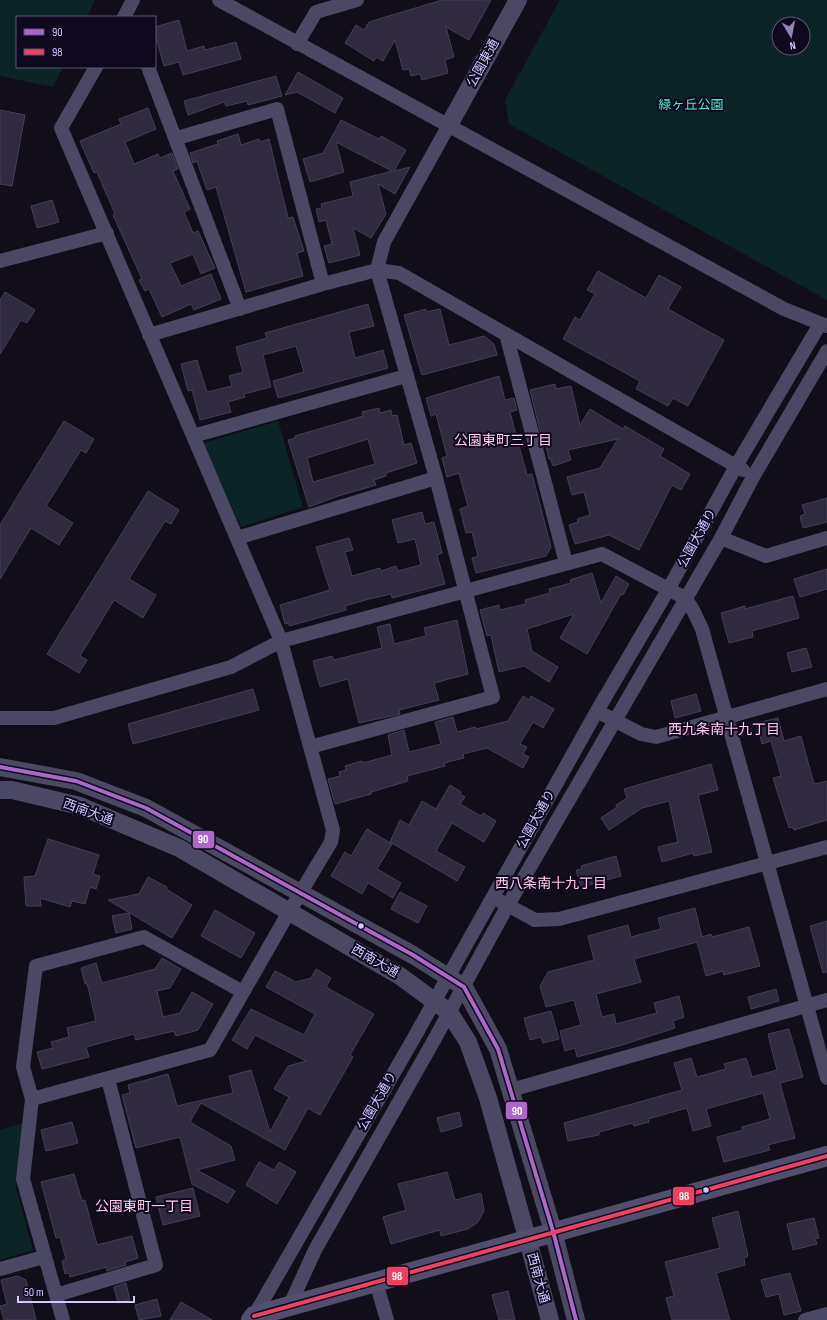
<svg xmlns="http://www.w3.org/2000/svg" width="827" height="1320" viewBox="0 0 827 1320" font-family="'Sofia Sans Condensed','Noto Sans JP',sans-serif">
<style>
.green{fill:#0d2426;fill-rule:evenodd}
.building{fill:#2f2a3d;stroke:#453f58;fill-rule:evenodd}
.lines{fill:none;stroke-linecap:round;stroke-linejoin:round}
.minor{stroke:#4b4863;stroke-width:14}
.tertiary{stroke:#4b4863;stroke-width:18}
.secondary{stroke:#524e6e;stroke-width:20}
.bus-1-casing{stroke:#0f091e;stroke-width:7}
.bus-2-casing{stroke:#0f091e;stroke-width:7}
.bus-1{stroke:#ac68c9;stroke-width:4}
.bus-2{stroke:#f24062;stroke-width:4}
.bus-dot{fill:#d1c6ff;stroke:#0f091e;stroke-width:1.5}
.labels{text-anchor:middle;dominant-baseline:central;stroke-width:4;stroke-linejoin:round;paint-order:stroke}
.street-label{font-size:13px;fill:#d1c6ff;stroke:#0f091e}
.park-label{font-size:13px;fill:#46eccf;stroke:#0f091e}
.neighbourhood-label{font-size:14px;fill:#ffc8e7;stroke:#0f091e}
.line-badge{stroke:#0f091e;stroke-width:1.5}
.badge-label{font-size:11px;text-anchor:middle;font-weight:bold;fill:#fff}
</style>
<rect width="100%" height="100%" fill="#110e19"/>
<path class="green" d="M0,0H95L87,17H17V67H63L53,87L0,76Z
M560,0H827V300L509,124L505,100ZM779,24H803V48H779Z
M278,421L303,507L241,527L203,443Z
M23,1123L16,1188L33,1250L0,1260V1130Z"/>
<path class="building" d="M442,0H491L469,40L446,27L454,57L445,60L448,73L422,80L420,74L411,76L409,69L403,70L395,40L383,61L376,57L374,61L345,43L356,25L364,30L369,22Z
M179,20L187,51L204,46L205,50L236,42L241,59L183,75L179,62L164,66L155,34V27Z
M298,72L343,98L335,113L297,92L285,95Z
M276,76L282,96L248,105L247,101L226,106L224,102L188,115L184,101Z
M148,108L156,129L125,142L134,164L158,154L160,158L172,153L178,169L173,171L190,209L184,212L193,233L198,231L215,268L201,274L193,254L170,263L181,286L211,274L221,299L194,310L191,304L162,317L149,289L145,291L139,280L142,279L113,215L115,214L97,172L94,173L80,141L121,124L119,119Z
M0,110L25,115L12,186L0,184Z
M341,120L379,139L381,136L406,150L394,171L410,167L395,194L378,184L386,214L371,238L353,228L360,255L329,263L324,246L332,244L326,220L319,222L316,209L322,208L321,204L353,196L350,182L392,171L336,142L344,172L310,182L303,159L323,153Z
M238,134L241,145L259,139L260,142L269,139L288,218L293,217L304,251L297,253L303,276L246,292L216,187L207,190L197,161L193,163L190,153L218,144L217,141Z
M52,200L59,222L37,228L31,206Z
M598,271L646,298L659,275L681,287L668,309L724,340L688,406L673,398L668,406L636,389L640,381L563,339L575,317L580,320L595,294L587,290Z
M5,292L35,310L27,323L21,320L0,354V300Z
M368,304L374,326L349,332L355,358L383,350L388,368L278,398L273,381L304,372L296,346L263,355L271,387L244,394L245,397L228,402L231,412L200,420L192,390L188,391L181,364L197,360L207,392L232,386L229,376L243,372L236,347L267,338L265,333Z
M426,309V312L440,309L449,345L484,336L494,344L497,355L422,375L404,315Z
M499,376L505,400L514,398L517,410L510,412L518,442L527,475L532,474L551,547L546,556L476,573L472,558L478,556L472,532L466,533L460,509L468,506L459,473L447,477L442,458L447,456L436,414L431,416L426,398Z
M555,384L556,389L571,386L580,425L590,409L623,429L625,426L664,449L660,456L690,474L681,490L672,485L639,550L609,535L575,544L569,525L578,522L577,519L590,515L584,492L572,495L567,477L600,468L618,439L568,450L571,460L553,466L550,458L549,459L543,435H541L530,390Z
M379,408L380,413L391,410L392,416L397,415L404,445L411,443L417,463L386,473V476L374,480L376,485L338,496L309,507L288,440L295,438V436L363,416L362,412ZM368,439L375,464L313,482L307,458Z
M64,421L94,439L86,453L81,450L46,506L73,523L59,545L31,528L0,579V525Z
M148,491L179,510L171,524L165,521L129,579L156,595L143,618L114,600L80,656L87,660L79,673L47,654Z
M827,498V522L803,528L800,516L805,514L802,505Z
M422,512L425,524L434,522L442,553L437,555L445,584L392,598L391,594L369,599L345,606L346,610L289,626V623L285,624L280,605L330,590L316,547L349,538L353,550L345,552L352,576L380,568L381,571L396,566L398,571L421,565L415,539L398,543L392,520Z
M827,569V589L800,597L794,579Z
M592,573L601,603L616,576L629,584L623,595L621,594L587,654L560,638L574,614L527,629L532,651L558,667L549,682L524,666L499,672L491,635L487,636L480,610L499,605L500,610L526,604L525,600L550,593L549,589L571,583L570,580Z
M793,596L799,618L752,631L753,637L729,643L721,613L745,606V609Z
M457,620L468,674L434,683L439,700L399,710L400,714L359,723L348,679L320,687L313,661L332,656L334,660L382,648L377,627L390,624L394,644L426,636L424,628Z
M806,648L812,667L792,672L787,653Z
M253,689L259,710L133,744L128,724Z
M696,694L701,711L675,718L671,701Z
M523,696L529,700L531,696L554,709L543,728L533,722L520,744L527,747L523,754L529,757L523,768L487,748L463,754L464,758L444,763L445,766L407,776L408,781L371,792V794L335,804L328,779L340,776L339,772L346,770L345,766L362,761L363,763L392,755L388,735L404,730L409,752L441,744L435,722L453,717L457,732L475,727L476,729L508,721Z
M778,718L784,741L801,736L814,784L827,781V820L794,830L793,827L789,828L773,778L781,776L771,741L762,744L757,723Z
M711,764L718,790L698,795L712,852L694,856L693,853L662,862L658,847L678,842L669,801L642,808L609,830L601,818L617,807L616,805L627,798L624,789Z
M450,785L461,792L460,794L465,797L460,804L481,816L483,813L496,821L484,842L452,823L436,851L465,867L457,881L390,842L400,820L409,825L422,801L436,809Z
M367,829L392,844L377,869L401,883L393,898L368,883L362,894L331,876L345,852L351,856Z
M48,839L99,855L93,874L100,876L96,889L90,887L85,904L72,901L70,907L40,898L41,906H26L24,877L35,876Z
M616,856L621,876L581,887L576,870L582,869L581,866Z
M148,877L167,887L166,889L192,905L172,938L108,900L139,894Z
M400,892L427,906L418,923L391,909Z
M695,908L702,937L711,934L712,937L749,927L760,966L724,975L723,971L706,976L697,942L634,959L641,982L596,994L602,1017L614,1014L616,1024L657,1013L654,1003L679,996L684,1017L673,1021L675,1028L622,1045L577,1057L575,1048L565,1051L560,1031L581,1025L574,1000L546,1007L540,986L548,972L594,960L588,936L628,925L631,937L661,929L658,918Z
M215,910L255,933L241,958L201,936Z
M129,913L132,929L116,933L112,916Z
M827,921V972L823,973L810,926Z
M162,958L181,969L170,988L157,991L163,1017L180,1013L192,992L213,1004L198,1030L176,1036L174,1031L136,1040L134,1034L86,1047L89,1057L42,1069L37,1052L53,1048L51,1042L69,1037L67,1028L96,1021L87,983L85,984L81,968L96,963L102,983L155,969Z
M316,969L331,978L326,987L374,1014L350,1055L353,1057L320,1115L308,1108L285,1150L201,1103L190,1122L231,1146L235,1160L197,1170L235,1191L228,1203L192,1184L180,1137L136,1148L122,1095L130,1093L128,1085L168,1074L177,1106L233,1093L229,1076L251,1070L270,1132L289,1097L274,1089L288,1066L306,1061L255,1035L247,1049L232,1040L251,1009L304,1035L315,1014L266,987L275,971L296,982L311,978Z
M776,989L779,1001L751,1009L748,997Z
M551,1011L559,1039L543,1043L541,1037L530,1040L524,1018Z
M789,1029L803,1077L780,1083L795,1138L768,1145L770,1150L724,1162L717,1137L743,1130L742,1127L770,1119L763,1093L706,1109L711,1126L693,1131L687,1108L648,1119L649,1122L634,1126L633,1123L599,1132V1135L568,1141L564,1123L682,1090L674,1063L691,1058L697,1077L726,1069L724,1064L746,1058L752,1077L777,1070L768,1034Z
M459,1112L462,1126L441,1132L437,1118Z
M72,1122L78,1143L46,1151L41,1130Z
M259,1162L274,1170L279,1162L296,1172L277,1204L246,1185Z
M447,1172L455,1200L481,1193L484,1211L478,1222L468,1229L441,1236L440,1230L391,1244L383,1217L406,1210L398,1184Z
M74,1174L82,1201L85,1200L97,1245L132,1236L138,1258L125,1262L126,1265L110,1270L107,1271L106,1267L70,1277L69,1273L65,1274L62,1261L66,1259L60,1237L56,1238L41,1182Z
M193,1188L200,1216L163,1225L156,1197Z
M738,1211L748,1256L744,1258L745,1265L716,1273L730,1320H672L666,1298L674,1296L665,1262L720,1248L712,1218Z
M814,1218L819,1238L815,1239L817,1244L793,1250L787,1224Z
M790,1273L801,1311L784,1315L779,1294L766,1297L761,1280Z
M18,1276L26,1280L36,1320H4L0,1306L7,1304L1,1280Z
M126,1283L130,1300L118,1303L114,1287Z
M508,1291L515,1320H499L492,1295Z
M157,1299L161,1316L139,1320L135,1305Z
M181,1302L212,1320H170Z"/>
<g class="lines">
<path class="minor" d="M219,0L784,309L827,326
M124,17L133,0
M297,44L316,12L357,0
M148,67L240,309
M177,138L277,109L323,284
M0,261L107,233
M506,334L566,563
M149,335L323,284L377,270L399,273L743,470
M193,436L406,376
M237,538L436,478
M721,538L766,556L827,538
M597,711L641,734L656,737L827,689
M0,718H54L231,667L281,641L602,554L685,598L693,610L702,629L827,1078
M310,747L493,697L436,478L377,270L384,242L449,125
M500,901L535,920L559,919L827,847
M511,1090L827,1000
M32,1099L210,1050L289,912L331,842L333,830L281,641L61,128L96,67
M0,1269L44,1257
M376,1282L387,1320
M56,1295L156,1265L108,1079
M289,1307L315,1250L433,1042L508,905L721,538L753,477L827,351
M254,1316L415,1036L597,711L668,590L736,466L820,324
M63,1320L23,1179L32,1099L23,1067L36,966L144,937L243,992
M805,1320L827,1314"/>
<path class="tertiary" d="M449,125L518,0
M0,767L76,781L146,808L413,955L464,987L498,1049L553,1231L576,1320
M0,790H12L80,806L179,848L400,976L449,1012L468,1042L488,1098L550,1320"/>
<path class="secondary" d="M251,1320L254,1316L827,1156"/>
<g class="bus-1-casing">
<path id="bus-1" d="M0,767L76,781L146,808L413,955L464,987L498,1049L553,1231L576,1320"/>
</g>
<g class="bus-2-casing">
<path id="bus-2" d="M254,1316L827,1156"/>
</g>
<use href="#bus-1" class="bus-1"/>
<use href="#bus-2" class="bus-2"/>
</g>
<g class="bus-dot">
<circle cx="361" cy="926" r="3.5"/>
<circle cx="706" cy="1190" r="3.5"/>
</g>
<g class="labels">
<g class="street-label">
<text transform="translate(483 63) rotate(-61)">公園東通</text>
<text transform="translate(697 538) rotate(-61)">公園大通り</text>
<text transform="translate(88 812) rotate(20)">西南大通</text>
<text transform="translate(536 819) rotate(-61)">公園大通り</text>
<text transform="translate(375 961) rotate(30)">西南大通</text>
<text transform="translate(377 1101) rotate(-60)">公園大通り</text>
<text transform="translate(538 1278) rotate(75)">西南大通</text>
</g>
<g class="park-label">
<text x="691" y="105">緑ヶ丘公園</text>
</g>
<g class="neighbourhood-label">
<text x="503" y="440">公園東町三丁目</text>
<text x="724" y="729">西九条南十九丁目</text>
<text x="551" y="883">西八条南十九丁目</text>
<text x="144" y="1206">公園東町一丁目</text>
</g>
</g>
<g class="line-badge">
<rect x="192" y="830" width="23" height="19" rx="4" fill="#ac68c9"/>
<rect x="505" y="1101" width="23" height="19" rx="4" fill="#ac68c9"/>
<rect x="672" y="1186" width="23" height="20" rx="4" fill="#f24062"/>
<rect x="386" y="1266" width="23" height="20" rx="4" fill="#f24062"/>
</g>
<g class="badge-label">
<text x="203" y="843">90</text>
<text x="517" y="1115">90</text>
<text x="684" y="1200">98</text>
<text x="397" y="1280">98</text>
</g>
<rect x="16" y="16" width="140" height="52" fill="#0f091e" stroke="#5d5578"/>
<rect x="24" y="29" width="20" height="6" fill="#ac68c9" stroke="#5d5578"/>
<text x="52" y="36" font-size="12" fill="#d1c6ff">90</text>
<rect x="24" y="49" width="20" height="6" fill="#f24062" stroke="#5d5578"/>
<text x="52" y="56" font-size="12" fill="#d1c6ff">98</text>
<g transform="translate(791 36) rotate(170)"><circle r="19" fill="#0f091e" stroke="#5d5578"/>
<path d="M0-3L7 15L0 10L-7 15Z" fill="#8e86ae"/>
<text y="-6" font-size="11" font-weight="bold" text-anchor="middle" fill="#d1c6ff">N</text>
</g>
<path d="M18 1296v6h116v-6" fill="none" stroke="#d1c6ff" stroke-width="2"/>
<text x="24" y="1296" font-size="12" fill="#d1c6ff" stroke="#0f091e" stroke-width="3" paint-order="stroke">50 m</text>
</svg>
